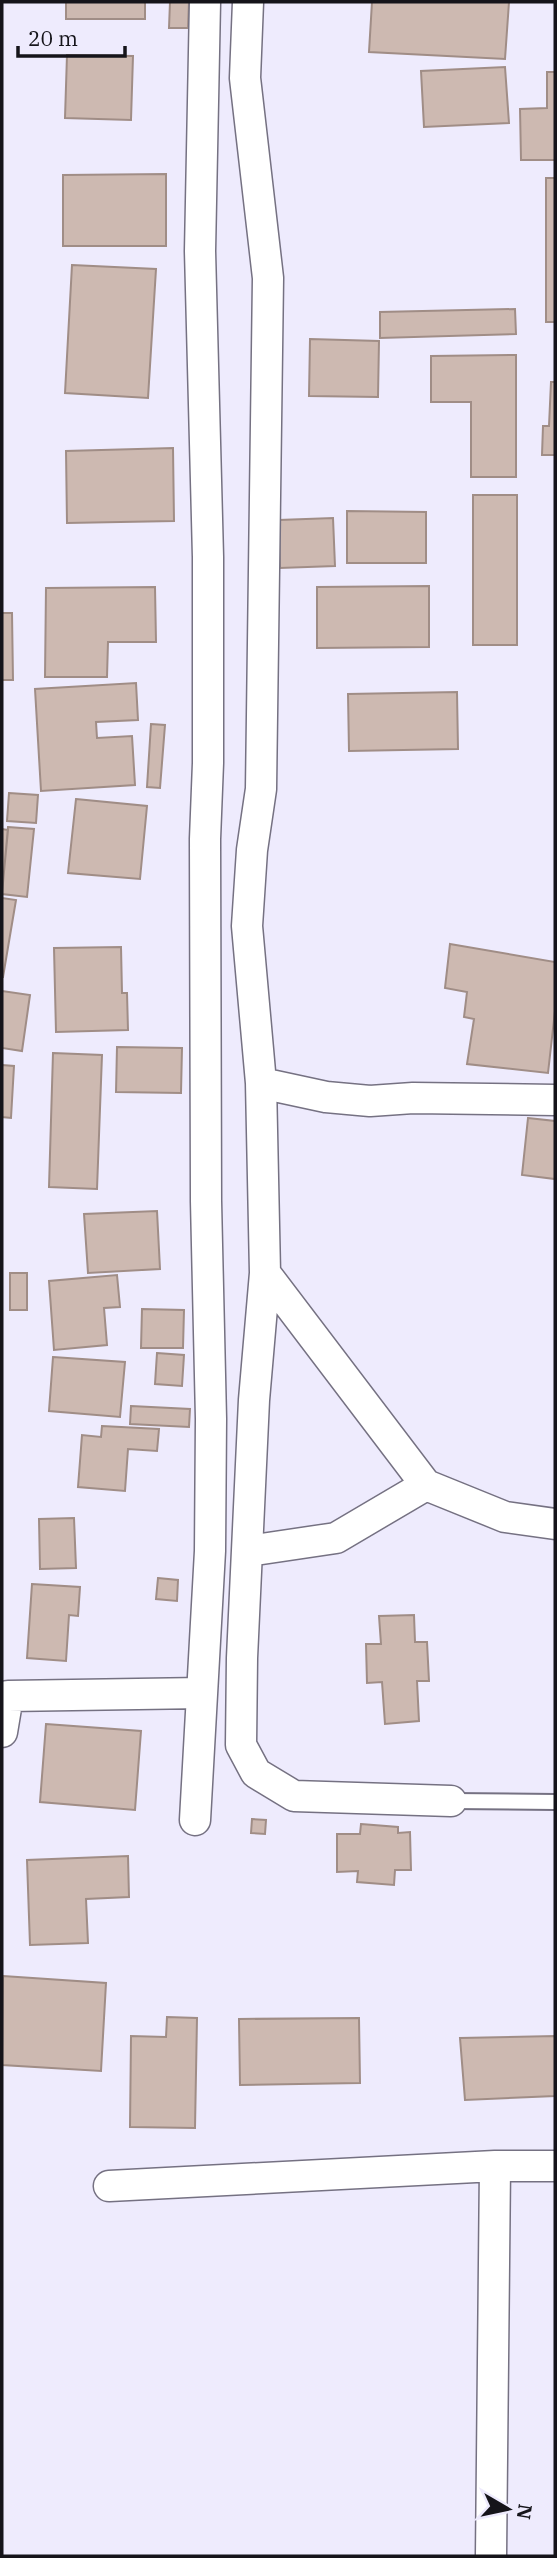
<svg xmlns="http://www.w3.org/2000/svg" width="557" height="2558" viewBox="0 0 557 2558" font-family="'IBM Plex Serif',serif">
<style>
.building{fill:#cdb9b1;stroke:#a08d86;stroke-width:2}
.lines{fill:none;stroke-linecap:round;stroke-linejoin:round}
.lane-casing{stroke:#757182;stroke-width:18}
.street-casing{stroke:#757182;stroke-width:33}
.lane{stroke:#fff;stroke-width:14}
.street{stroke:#fff;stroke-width:30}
</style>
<rect width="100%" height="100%" fill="#eeebfd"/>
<path class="building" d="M66,2H145V19H66Z
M170,2H189L188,28H169Z
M372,2H509L505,59L369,52Z
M67,55L133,56L131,120L65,118Z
M505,67L509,123L424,127L421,71Z
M547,72H555V160H521L520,109L547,108Z
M166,174V246H63V175Z
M546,178H555V322H546Z
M72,265L156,269L148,398L65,393Z
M515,309L516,334L380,338V312Z
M310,339L379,341L378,397L309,396Z
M516,355V477H471V402H431V356Z
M551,382H555V455H542L543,426H549Z
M173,448L174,521L67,523L66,451Z
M473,495H517V645H473Z
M347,511L426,512V563H347Z
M333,518L335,566L280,568L279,520Z
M429,586V647L317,648V587Z
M155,587L156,642H108L107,677H45L46,588Z
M2,613H12L13,680H2Z
M136,683L138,720L96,722L97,738L132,736L135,785L41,791L35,689Z
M457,692L458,749L349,751L348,694Z
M151,724L165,725L160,788L147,787Z
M9,793L38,795L36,823L7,821Z
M76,799L147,806L140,879L68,873Z
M8,827L34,829L27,897L2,894Z
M2,829L8,830L3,882H2Z
M2,898L16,900L3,977H2Z
M450,944L555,962V1011L548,1073L467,1064L474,1019L464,1017L467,992L445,988Z
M121,947L122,993H127L128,1030L56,1032L54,948Z
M2,991L30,995L22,1051L2,1048Z
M117,1047L182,1048L181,1093L116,1092Z
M53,1053L102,1055L97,1189L49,1187Z
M2,1065L14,1066L11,1118L2,1117Z
M528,1118L555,1121V1179L522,1175Z
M157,1211L160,1269L88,1273L84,1214Z
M10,1273H27V1310H10Z
M117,1275L120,1307L104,1308L107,1345L54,1350L49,1281Z
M142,1309L184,1310L183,1348H141Z
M157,1353L184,1355L182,1386L155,1384Z
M53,1357L125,1362L120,1417L49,1411Z
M131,1406L190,1409L189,1427L130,1424Z
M102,1426L159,1429L157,1451L128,1449L125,1491L78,1487L82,1435L101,1437Z
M74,1518L76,1568L40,1569L39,1519Z
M158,1578L178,1580L177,1601L156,1599Z
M32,1584L80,1587L78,1616L69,1615L66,1661L27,1658Z
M414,1615L415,1642H427L429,1681H417L419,1721L385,1724L382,1682L367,1683L366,1644H381L379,1616Z
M46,1724L141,1731L135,1810L40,1802Z
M252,1819L266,1820L265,1834L251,1833Z
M361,1824L398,1827V1833L410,1832L411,1870H395L394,1885L357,1882L358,1871L337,1872V1834H360Z
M128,1856L129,1897L86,1899L88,1943L30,1945L27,1860Z
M3,1976L106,1983L101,2071L2,2065Z
M167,2017L197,2018L195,2128L130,2127L131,2036L166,2037Z
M359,2018L360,2083L240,2085L239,2019Z
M555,2036V2096L465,2100L460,2038Z"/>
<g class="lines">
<g class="lane-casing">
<path id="lane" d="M451,1801L555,1802"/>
</g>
<g class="street-casing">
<path id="street" d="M248,2L245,78L268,278L261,789L252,850L247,926L261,1083L265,1273L254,1400L242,1658L241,1745L256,1773L294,1796L451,1801
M261,1083L326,1097L370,1101L413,1098L555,1100
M265,1273L426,1485L505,1517L555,1524
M248,1551L336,1538L426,1485
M2,1732L8,1696L202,1693
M195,1820L210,1551L211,1419L206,1201L205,839L208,763V557L200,251L205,2
M109,2186L495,2166H555
M491,2556L495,2166"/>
</g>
<use href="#lane" class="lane"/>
<use href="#street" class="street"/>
</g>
<rect width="557" height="2558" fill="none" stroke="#15141a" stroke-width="7"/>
<g transform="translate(508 2509) rotate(99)" stroke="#eeebfd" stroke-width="5" paint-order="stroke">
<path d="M0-5L12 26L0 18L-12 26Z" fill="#15141a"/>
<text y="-10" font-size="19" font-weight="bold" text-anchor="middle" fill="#15141a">N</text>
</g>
<path d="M18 46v10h107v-10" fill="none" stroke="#15141a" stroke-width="3.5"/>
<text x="28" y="46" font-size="21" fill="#15141a" stroke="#eeebfd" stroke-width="5" paint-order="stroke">20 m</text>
</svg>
